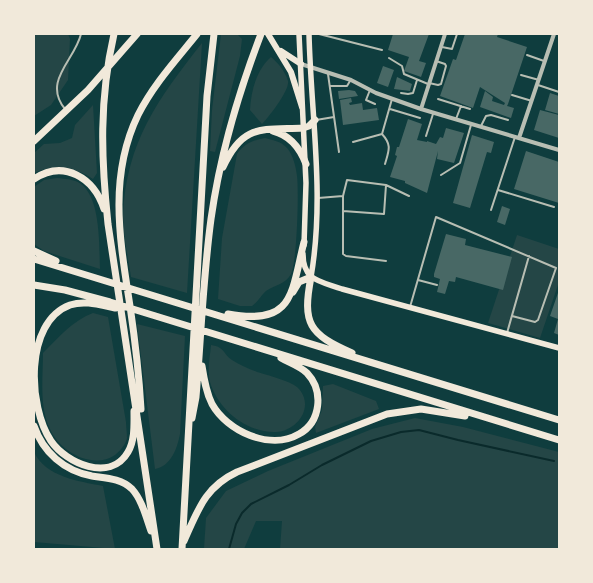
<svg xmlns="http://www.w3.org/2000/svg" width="593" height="583" viewBox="0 0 593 583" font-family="'IBM Plex Serif',serif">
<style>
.green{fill:#244646}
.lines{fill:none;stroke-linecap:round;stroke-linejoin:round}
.stream{stroke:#0a2a2b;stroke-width:2}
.building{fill:#486865}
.service{stroke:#b8beb3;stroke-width:2}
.minor{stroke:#b8beb3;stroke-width:4}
.secondary{stroke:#f1e9da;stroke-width:5.5}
.primary{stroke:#f1e9da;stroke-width:6}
.motorway{stroke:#f1e9da;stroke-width:7}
</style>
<rect width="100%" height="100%" fill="#0f3d3e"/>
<path class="green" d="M34,34H68L70,39L68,80L51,105L34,116Z
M221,34H237L242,39L240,56L215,152L210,151L212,110Z
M202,43L187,293L131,277C128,257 123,236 123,216C126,142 158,99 202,43Z
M271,57C278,63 285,71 288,81C290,90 269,117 262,124L250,110C251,92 256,70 271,57Z
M93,105L97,173L93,179C73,166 56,164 34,173V153L44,144L60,143L72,138L75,125Z
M265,138C272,140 281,141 287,148C293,155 296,167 297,176C299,192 297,262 291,274C285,285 276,284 266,291C262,294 258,302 252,306H240L218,299L222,238L237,154C244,144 253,140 265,138Z
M57,178C65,179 74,179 81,184C101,199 99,246 100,269L44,251L34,244V187L44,180Z
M517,235L559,249V282L540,338L488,323Z
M93,313L108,317L126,422C126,427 127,433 127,438C126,444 120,451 115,455C93,470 60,452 50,429C39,407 43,377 43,353C59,337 72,321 93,313Z
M137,324L185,336L180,434C177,449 171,466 155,469Z
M211,345C225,347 223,354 232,360C240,365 249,369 257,372C267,375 290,381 297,387C316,405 298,431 276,432C246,433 218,409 210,382C207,370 210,357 211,345Z
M333,384L376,401L379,409L316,433L315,427L322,410L323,386Z
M415,418L463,427L559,452V549H280L282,521H256L244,549H204L206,518L226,491L268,471L372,429Z
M34,452C46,477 78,481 103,486L115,549L34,542Z"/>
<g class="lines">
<path class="stream" d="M229,549L236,524L242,513L251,504L289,485L322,465L371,441L401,432L419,430L458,440L554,461"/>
</g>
<path class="building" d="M393,34H429L419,61L426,63L421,77L404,71L409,57L388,50Z
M465,34H498L497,37L527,47L508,104L507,106L514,108L511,118L480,107L485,91L493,97L492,101L504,105L505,103L480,87L473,108L440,96L453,59L456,60Z
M383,66L394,70L388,87L377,83Z
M397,77L412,84L410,91L394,89Z
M349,90L355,91L358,96L339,99L338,91Z
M550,93L559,96V114L545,110Z
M351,98L352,102L349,103L350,105L362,103L363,110L377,108L379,120L343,125L340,100Z
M540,110L559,115V138L534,130Z
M408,119L422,124L417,140L427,142V141L436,144L440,137L443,138L446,128L464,133L454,163L437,159L438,151L427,193L405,183V181L390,177L397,156L395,155L397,147H399Z
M472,135L494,142L491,153L487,152L470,208L453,203Z
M526,151L559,162V203L514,189Z
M502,206L510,209L505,225L497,222Z
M446,234L466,239L465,245L512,257L503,290L456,277L455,282L449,281L445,294L437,292L440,279L434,277V274Z
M559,290V335L554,333L558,319L550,316Z"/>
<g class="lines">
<path class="service" d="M319,34L382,50
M442,47L452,49L457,34
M527,55L544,61
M389,58L402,66L404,74L428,84
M328,74L339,152
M521,75L539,80
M429,83L438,85L441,84L446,66L445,64L436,61
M538,85L559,92
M330,86H347L350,81
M370,90L366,100L375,104
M401,93L408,94L413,93L417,80
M512,95L532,101
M438,99L470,109
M65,109C42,81 75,60 81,34
M390,109L420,118
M456,119L461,106
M316,120L334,117
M481,126L486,116L491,115L508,120
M382,134C392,145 389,150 385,164
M426,136L433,114
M353,142L382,134L392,99
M441,175L460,163L471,125
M498,190L554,207
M343,196V254L346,256L386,261
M318,198L343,196L347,180L386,185L409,196
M491,210L515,137
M343,211L384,214L386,185
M418,280L437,285
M410,307L436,217L556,268L538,320L535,322L512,316
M507,333L529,256"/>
<path class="minor" d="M301,64L351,80L376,93L421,109L559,150
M421,109L445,34
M519,138L554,34"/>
<path class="secondary" d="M299,34L306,183L304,245
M309,34C311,116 325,196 311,277
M303,254C303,281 320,281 342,289L559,348"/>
<path class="primary" d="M268,34L291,72L302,107
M281,51L301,64"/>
<path class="motorway" d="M114,34C99,100 101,158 108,224L157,549
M273,131C289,135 300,148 306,164
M34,141L88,90L137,34
M223,167C243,124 260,130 303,128L309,126L315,120
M34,179C64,159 94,178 104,209
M34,251L56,261
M34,259L559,420
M34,285L65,290L110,302L559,440
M293,292L299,282L311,277C302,324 309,334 352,353
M115,308C100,305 85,300 70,305C24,322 28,407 51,441C66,463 110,483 128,452C135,440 134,425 134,411
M228,314C294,326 291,294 304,242
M202,366C204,379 206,392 212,404C227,431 270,451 299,434C321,422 324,391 307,373C300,366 290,363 281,358
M141,409C139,374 135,340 130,306C120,241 108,177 138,115C153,85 176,60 197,34
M192,418L196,397C201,338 203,278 211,219C220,155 238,94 261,34
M34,426C43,452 64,471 92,476C105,478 121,478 132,489C142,500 146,517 151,531
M184,541C198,510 205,487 237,472L387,414L421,409L465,416
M182,549L207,96L214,34"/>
</g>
<rect width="593" height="583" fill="none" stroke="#f1e9da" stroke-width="70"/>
</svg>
